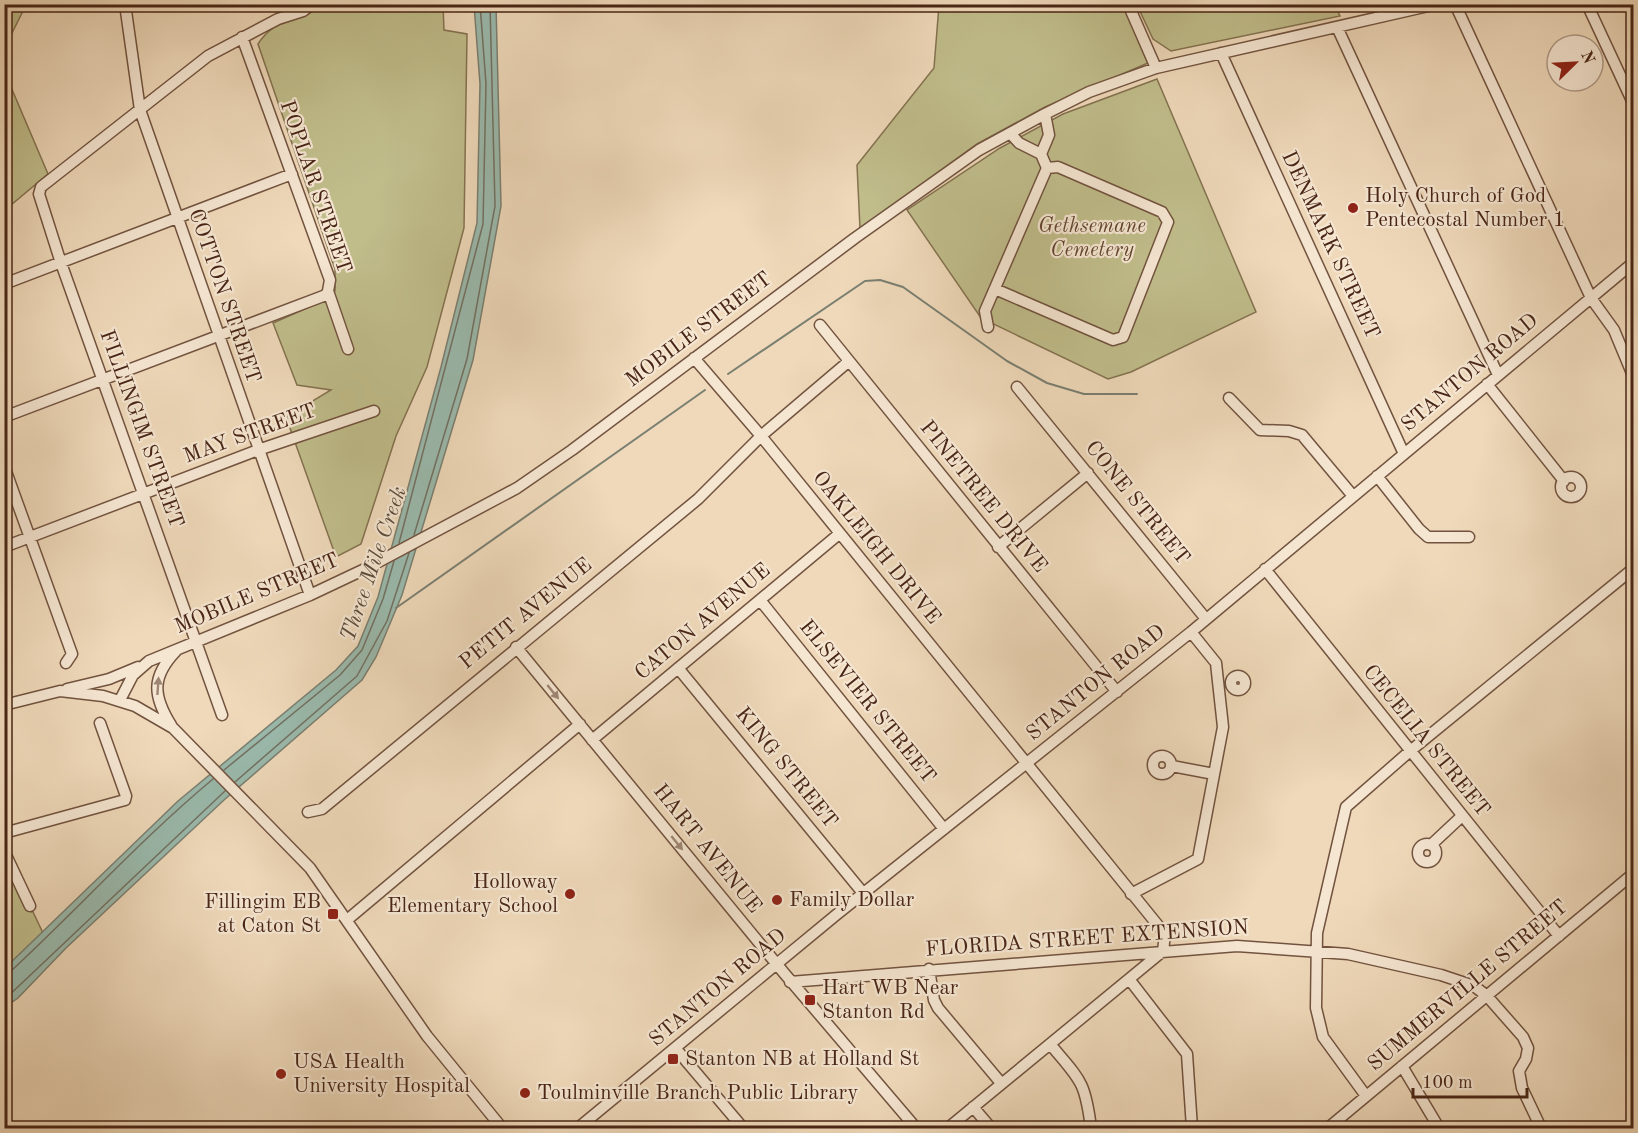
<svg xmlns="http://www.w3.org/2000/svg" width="1638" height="1133" viewBox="0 0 1638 1133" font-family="'Old Standard TT',serif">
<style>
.green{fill:#c0bd8b;stroke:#847250;stroke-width:1.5}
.water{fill:#9abaad;stroke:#7a7f71;stroke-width:1.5}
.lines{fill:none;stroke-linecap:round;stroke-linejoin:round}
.shore{stroke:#727062;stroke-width:1.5}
.stream{stroke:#7a7f71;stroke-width:2}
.minor-casing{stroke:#72533f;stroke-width:13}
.minor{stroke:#f5e6d2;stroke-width:10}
.oneway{fill:#9f8674}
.poi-dot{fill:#8f2418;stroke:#f5e6d2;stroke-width:2}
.labels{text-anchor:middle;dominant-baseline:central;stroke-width:4.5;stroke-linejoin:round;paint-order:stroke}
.street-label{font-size:21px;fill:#492616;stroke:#f5e6d2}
.poi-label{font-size:21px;fill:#492616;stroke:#f5e6d2;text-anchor:start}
.park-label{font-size:21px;font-style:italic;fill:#61442d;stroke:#f5e6d2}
.water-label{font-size:22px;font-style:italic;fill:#5d4b3c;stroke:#f5e6d2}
</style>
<rect width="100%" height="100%" fill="#efd9ba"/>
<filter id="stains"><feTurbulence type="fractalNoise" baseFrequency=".00333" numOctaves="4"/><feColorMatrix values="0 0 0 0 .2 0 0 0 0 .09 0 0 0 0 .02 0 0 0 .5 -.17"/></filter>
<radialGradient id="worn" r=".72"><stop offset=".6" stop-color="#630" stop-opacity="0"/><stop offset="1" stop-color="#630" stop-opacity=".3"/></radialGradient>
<path class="green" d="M5,4L26,5L5,47L4,5Z
M316,4L443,5L444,30L467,34L464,228L427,367L396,436L361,544L336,557L286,417L331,390L297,385L273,323L325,300L335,291V269L258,44C276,15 299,26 316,4Z
M939,5H1123L1148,63L1045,107L977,144L860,229L857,165L934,68Z
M1137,5H1335L1340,16L1171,51L1153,39Z
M5,73L48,174L5,210H4Z
M1157,79L1256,312L1131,372L1108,379L981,318L907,210L1000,148L1063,114Z
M4,851L43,933L5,968H4Z"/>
<path class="water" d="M474,5H496L501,206L473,360L402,595L376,657L362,680L224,800L66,948L18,998L5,1007V968L178,801L336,670L358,646L378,597L441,367L477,223L480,84Z"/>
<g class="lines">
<path class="shore" d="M414,535L467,359L495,206L490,4
M399,543L483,224L486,84L480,4
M224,770L340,675L362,650L383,599L394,561
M235,782L357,676L387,621L409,553
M4,972L11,971C79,908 142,838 213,779
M4,1000L225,791"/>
<path class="stream" d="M728,374L865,281L880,280L903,287L1007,361L1047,383L1084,394H1137
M396,608L705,390"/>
<g class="minor-casing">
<path id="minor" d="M125,4L140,110L310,595
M1128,4L1156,68
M1455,4L1591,298L1614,330L1634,378
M1587,4L1634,105
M1337,27L1498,375
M242,37L330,280L328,291L348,349
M1221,53L1404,454
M1010,133L1019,143L1041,154
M4,284L292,174
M995,289L1113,340L1123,337L1168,222L1162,212L1058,167L1047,168
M820,325L1117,692
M988,327L985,311L1047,168L1041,154L1049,135L1045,114
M694,358L761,436L1165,934L1163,951L948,1128
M1487,384L1564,481
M1017,387L1206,619
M1229,398L1260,430L1289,431L1302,435L1353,496
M4,417L326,295L328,291
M4,466L72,654L66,663
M1377,476L1419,529L1428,537H1469
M1561 487a10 10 0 1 1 20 0a10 10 0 1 1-20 0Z
M4,547L258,450L374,411
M998,547L1088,473
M1265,569L1559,936
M760,600L944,829
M516,647L784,973L916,1128
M678,668L863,893
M1231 683a7 7 0 1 1 14 0a7 7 0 1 1-14 0Z
M67,689L109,679L138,667
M120,700L133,675L149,661L310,595L365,569L517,488L572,450L855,238L979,150L1045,114L1089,92L1156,68L1437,4
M4,705L60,691L103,696L135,706L173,728L310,868L427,1036L502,1128
M222,715L61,263L39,194L41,187L208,56L278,19L303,11L312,4
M171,725C153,696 151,677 176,651
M592,740L839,534
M1153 765a9 9 0 1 1 18 0a9 9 0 1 1-18 0Z
M1172,766L1214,774
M308,812L322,809L698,499L761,436L848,362
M4,833L125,800L126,796L100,723
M1418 853a9 9 0 1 1 18 0a9 9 0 1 1-18 0Z
M1431,845L1462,816
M4,851L30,906
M1131,894L1198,859L1223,727L1216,663L1191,632
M347,920L580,724
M929,969L934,1000L938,1008L1001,1083
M1129,979L1187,1054L1192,1128
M790,982L1237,946L1348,954L1441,975L1474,986L1487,996L1523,1037L1528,1048L1526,1059L1519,1071L1522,1088L1541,1128
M1050,1044C1080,1080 1085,1080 1091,1128
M676,1049L743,1128
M1402,1066L1439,1128
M1366,1096L1323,1037L1316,1008L1317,933L1346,807L1409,752L1634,568
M973,1107L991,1128
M578,1128L836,915L1191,632L1634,262
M1328,1128L1634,873"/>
</g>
<use href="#minor" class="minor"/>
</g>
<defs><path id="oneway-solid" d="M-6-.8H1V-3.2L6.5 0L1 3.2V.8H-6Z" transform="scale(1.5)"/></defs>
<g class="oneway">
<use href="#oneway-solid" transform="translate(158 686) rotate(-86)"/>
<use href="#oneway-solid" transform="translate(553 692) rotate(51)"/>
<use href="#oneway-solid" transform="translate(677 843) rotate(51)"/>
</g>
<g class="poi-dot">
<circle cx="1353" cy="208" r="6"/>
<circle cx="570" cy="894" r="6"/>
<circle cx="777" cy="900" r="6"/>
<rect x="327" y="908" width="12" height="12" rx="3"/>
<rect x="804" y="994" width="12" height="12" rx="3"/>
<rect x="667" y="1053" width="12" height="12" rx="3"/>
<circle cx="281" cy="1074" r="6"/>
<circle cx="525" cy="1093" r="6"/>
</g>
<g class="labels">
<g class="street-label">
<text transform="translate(315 187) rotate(71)">POPLAR STREET</text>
<text transform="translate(1330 245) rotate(65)">DENMARK STREET</text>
<text transform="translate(224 296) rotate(71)">COTTON STREET</text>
<text transform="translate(699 330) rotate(-37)">MOBILE STREET</text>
<text transform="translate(1470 373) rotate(-40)">STANTON ROAD</text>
<text transform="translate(141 429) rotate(70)">FILLINGIM STREET</text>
<text transform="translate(250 434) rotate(-20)">MAY STREET</text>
<text transform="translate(983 497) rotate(51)">PINETREE DRIVE</text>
<text transform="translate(1137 503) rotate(51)">CONE STREET</text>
<text transform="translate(876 548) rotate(51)">OAKLEIGH DRIVE</text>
<text transform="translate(257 594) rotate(-23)">MOBILE STREET</text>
<text transform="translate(526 614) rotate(-39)">PETIT AVENUE</text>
<text transform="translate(703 622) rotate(-40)">CATON AVENUE</text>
<text transform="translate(1096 683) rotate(-39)">STANTON ROAD</text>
<text transform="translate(867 702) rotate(51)">ELSEVIER STREET</text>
<text transform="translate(1426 741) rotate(51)">CECELIA STREET</text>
<text transform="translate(786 768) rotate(51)">KING STREET</text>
<text transform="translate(707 849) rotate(51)">HART AVENUE</text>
<text transform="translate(1087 939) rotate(-4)">FLORIDA STREET EXTENSION</text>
<text transform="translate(1468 986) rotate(-40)">SUMMERVILLE STREET</text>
<text transform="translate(718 988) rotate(-40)">STANTON ROAD</text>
</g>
<g class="poi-label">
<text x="1365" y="196">Holy Church of God<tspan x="1365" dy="24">Pentecostal Number 1</tspan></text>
<text x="558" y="882" text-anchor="end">Holloway<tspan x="558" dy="24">Elementary School</tspan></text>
<text x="789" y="900">Family Dollar</text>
<text x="321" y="902" text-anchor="end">Fillingim EB<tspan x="321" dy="24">at Caton St</tspan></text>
<text x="822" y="988">Hart WB Near<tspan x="822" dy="24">Stanton Rd</tspan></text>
<text x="685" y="1059">Stanton NB at Holland St</text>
<text x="293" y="1062">USA Health<tspan x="293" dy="24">University Hospital</tspan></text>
<text x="537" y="1093">Toulminville Branch Public Library</text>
</g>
<g class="park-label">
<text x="1092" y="226">Gethsemane<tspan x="1092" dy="24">Cemetery</tspan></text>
</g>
<g class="water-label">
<text transform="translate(374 564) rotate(-71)">Three Mile Creek</text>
</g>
</g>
<rect width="1638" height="1133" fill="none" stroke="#efd9ba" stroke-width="24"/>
<rect x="6" y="6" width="1626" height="1121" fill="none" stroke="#492616" stroke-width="3"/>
<rect x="12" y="12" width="1614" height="1109" fill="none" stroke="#492616" stroke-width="1.5"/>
<g transform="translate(1575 63) rotate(66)"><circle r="28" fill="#f5e6d2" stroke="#b09987" stroke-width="1.5"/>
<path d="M0-4.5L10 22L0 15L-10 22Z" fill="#8f2418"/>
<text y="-9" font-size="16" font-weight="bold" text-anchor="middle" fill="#492616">N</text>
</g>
<path d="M1413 1088v9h114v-9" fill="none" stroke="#492616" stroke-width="3"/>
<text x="1422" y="1088" font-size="18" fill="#492616" stroke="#f5e6d2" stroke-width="4.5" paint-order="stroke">100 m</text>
<rect width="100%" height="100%" filter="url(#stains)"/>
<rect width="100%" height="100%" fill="url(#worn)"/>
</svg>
